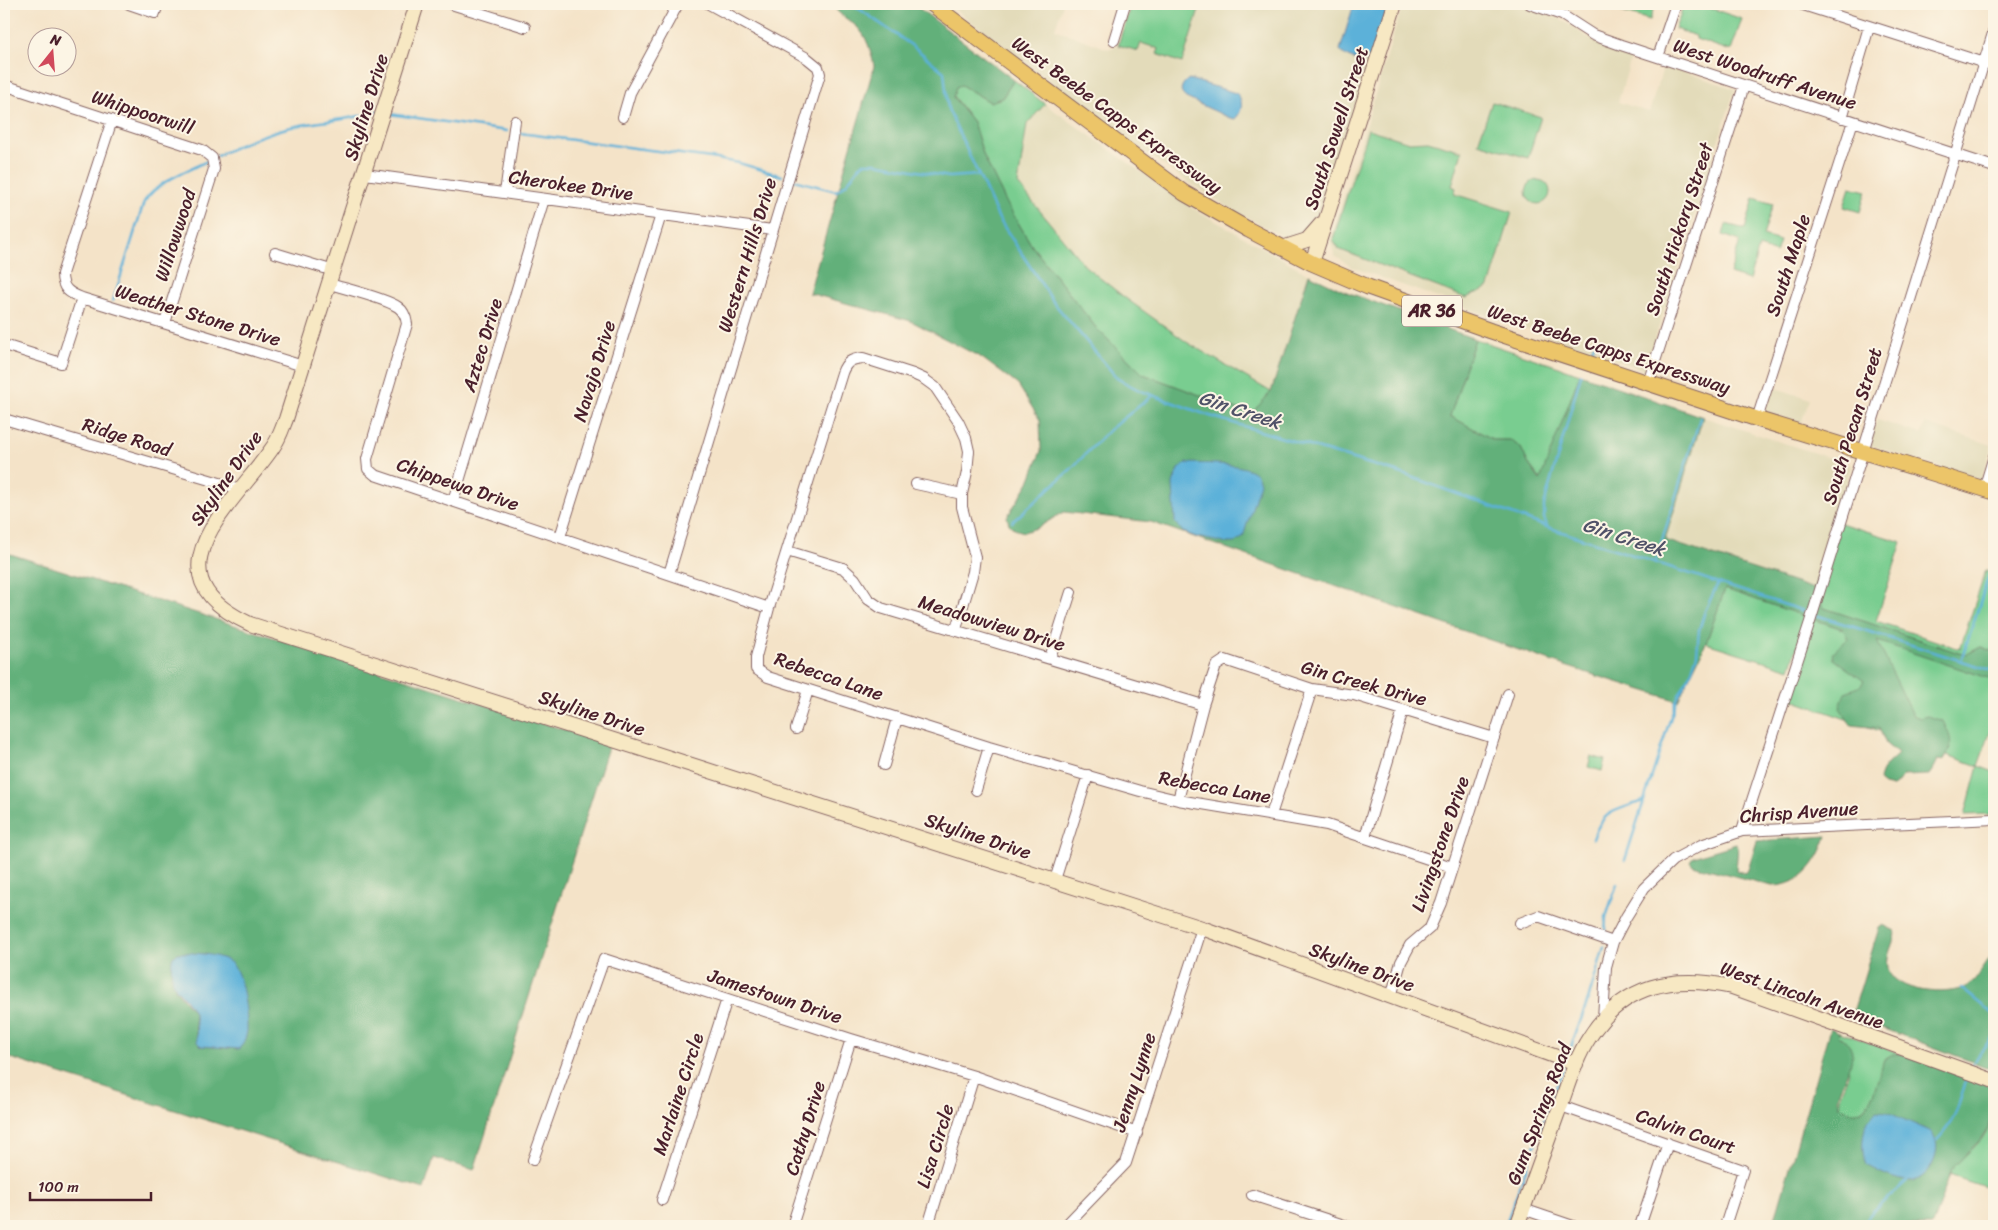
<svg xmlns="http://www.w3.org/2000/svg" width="1998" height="1230" viewBox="0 0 1998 1230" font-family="Sriracha,sans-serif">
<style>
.built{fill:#e3dbba}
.green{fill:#79cd90;stroke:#62765e}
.forest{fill:#62b07a;stroke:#566852;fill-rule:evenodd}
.water{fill:#5cb1d9;stroke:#536882}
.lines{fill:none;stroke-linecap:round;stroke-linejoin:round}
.stream{stroke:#5cb1d9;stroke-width:2.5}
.street-casing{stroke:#866462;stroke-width:12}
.secondary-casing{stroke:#866462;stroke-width:16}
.primary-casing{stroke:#866462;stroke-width:17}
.street{stroke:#fff;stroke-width:10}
.secondary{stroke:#f7e8c3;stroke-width:14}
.primary{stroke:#ecc569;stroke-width:15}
.labels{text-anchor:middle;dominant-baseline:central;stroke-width:4;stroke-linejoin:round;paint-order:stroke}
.shield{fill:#fcf5e5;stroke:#7f5f63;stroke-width:1}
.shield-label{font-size:18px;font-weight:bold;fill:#4a1f2b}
.street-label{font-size:19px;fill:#4a1f2b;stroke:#fcf5e5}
.water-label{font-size:20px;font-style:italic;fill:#505268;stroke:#fcf5e5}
</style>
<rect width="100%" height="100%" fill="#fcf5e5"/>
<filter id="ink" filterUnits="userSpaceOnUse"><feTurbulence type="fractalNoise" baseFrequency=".02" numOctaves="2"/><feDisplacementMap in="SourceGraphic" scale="10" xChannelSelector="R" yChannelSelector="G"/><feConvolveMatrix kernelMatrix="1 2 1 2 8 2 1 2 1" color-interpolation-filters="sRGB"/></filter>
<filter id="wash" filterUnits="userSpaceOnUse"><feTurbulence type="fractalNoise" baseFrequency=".0096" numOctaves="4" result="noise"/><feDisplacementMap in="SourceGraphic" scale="20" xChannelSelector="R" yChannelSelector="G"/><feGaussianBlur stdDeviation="1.12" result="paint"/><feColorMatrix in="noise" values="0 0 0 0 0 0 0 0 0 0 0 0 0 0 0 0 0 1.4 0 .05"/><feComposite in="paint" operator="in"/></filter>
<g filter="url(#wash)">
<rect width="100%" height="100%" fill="#f4e3c8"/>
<path class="built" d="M948,4H1063L1055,29L1108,49L1118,45L1137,51L1140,43L1159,49L1157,54L1182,62L1201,4H1391L1318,220L1313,230L1291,241L1235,211L1182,178L1131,142Z
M1403,4H1552L1548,15L1560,19L1595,42L1632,55L1618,102L1649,112L1664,65L1735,89L1645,370L1427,294L1352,267L1335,256L1330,241Z
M1045,104L1192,208L1309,274L1271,392L1188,343L1124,297L1085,266L1018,184L1027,124Z
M1772,387L1810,399L1801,423L1764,411Z
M1703,417L1852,465L1814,589L1665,540Z
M1877,420L1921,434L1925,424L1992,445L1981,480L1869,445Z"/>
<path class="green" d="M1131,4H1201L1182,63L1157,54L1159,49L1141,43L1138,51L1118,45Z
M1594,4H1655L1650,20Z
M1684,4L1706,9L1707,7L1742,19L1731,51L1696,39V36L1675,29Z
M1014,80L1045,104L1027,124L1018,184L1085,266L1124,297L1188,343L1271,392L1251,414L1143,374L1097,329L1032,246L1007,204L984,157L973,122L953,96L956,87L961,85L990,102L1002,98Z
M1492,102L1541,117L1528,158L1478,143Z
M1368,129L1409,142L1428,141L1462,151L1452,186L1456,188L1454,194L1512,212L1489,287L1466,298L1338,249L1333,239Z
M1526 192a12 12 0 1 1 24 0a12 12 0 1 1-24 0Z
M1850,187L1866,191L1860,212L1844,207Z
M1754,198L1773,204L1763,236L1780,241L1776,253L1759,247L1749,280L1730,274L1740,241L1723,235L1726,224L1745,229Z
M1475,339L1580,374L1541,480L1528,463L1521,448L1510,440H1494L1450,416Z
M1834,521L1902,542L1876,621L1960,649L1986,570L1994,572V652L1981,647L1965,655L1824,608L1814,589Z
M1725,589L1807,617L1790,669L1706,643Z
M1813,619L1994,680V721L1978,766L1994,772V814L1965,815L1978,766L1787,698Z
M1591,756L1605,760L1602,771L1588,767Z
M1839,1032L1902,1054L1880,1070C1878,1085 1871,1104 1858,1113C1822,1115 1848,1083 1849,1071C1849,1060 1845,1049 1843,1038L1838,1036Z
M1994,1112V1190L1949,1175C1956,1160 1970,1153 1981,1140C1987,1132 1991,1122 1994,1112Z"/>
<path class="forest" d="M832,4H909L920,9L1014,80L1002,98L990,102L961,85L956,87L953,97L973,122L984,157L1007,204L1032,246L1097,329L1143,374L1251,414L1271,392L1309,274L1344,291L1475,339L1450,416L1494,440H1510L1521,448L1528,463L1540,480L1580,374L1703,417L1665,540L1814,589L1824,608L1965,655L1981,647L1994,652V680L1877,641L1913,715L1920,718L1927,716L1943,721C1951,738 1955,743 1943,761L1938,760L1934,768L1929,775L1903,776L1893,787L1884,785L1879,781C1880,768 1889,763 1898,754L1886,744L1879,728L1851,725L1840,708L1845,692L1859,687L1864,681L1834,659L1833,652L1848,639L1843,629L1725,589L1706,643L1678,701L1562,665L1151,522L1064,512L1037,528L1024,532L1014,529L1009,524L1007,517L1029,482L1041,451L1040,420L1018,385L982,358L911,321L809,293L874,66C871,51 867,36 856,26C848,19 836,13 832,4Z
M4,552L609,744L474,1170L434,1158L424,1189L4,1056ZM178,953L206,954L239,1049L201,1046L197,1042L194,1012L175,989Z
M1827,836C1819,862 1802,886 1772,886L1693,865L1690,861L1693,857L1736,844L1738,847L1736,870L1744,873L1748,870L1757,841Z
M1883,925L1895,931C1895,944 1885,954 1888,968C1894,993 1949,997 1967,986C1978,979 1986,963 1994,953V1070L1853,1017V1012L1879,928Z
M1830,1028L1839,1032L1838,1036C1871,1051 1835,1083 1838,1102C1839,1106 1843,1109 1846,1110C1871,1123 1879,1074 1884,1059L1893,1054H1902L1994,1087V1112L1989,1126L1980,1140L1952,1169L1932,1226H1773ZM1877,1112L1935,1158C1918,1188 1908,1183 1879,1172L1864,1138L1869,1120Z"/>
<path class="water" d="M1354,4H1389L1371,57L1367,61C1357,61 1345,58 1340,50Z
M1189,79L1236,93C1244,100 1243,111 1235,119L1230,118L1186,98C1178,92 1181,84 1189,79Z
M1187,463C1203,464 1247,462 1257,475C1258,476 1260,482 1260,483L1243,537L1235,543H1225L1196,537L1183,532L1175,523L1173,484L1178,469Z
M178,953C192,952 219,954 230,962C243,972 248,1017 247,1032C246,1038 243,1044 239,1049L201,1046L197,1042C196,1033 197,1019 193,1011C179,985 169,995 172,958Z
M1877,1111L1887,1112L1930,1131C1946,1145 1931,1181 1910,1181C1895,1181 1879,1172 1866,1165C1860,1150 1861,1122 1877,1111Z"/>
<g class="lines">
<path class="stream" d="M852,4L914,47L944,72L948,109L999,219L1054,303L1118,379L1141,391L1210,416L1403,474L1547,527L1804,611
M390,114L507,131
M520,133L711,158L739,163L782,176
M217,156C244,142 271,130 301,125C327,120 354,120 378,111
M794,180L836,191C849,185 853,173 863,163H876L949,177L979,175
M113,301L144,202C158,181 185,172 207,161
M1592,349L1594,344
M1012,522L1070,470L1109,430L1153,395
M1547,526L1544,518V505L1581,374
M1655,563L1700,418
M1816,615L1994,671
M1961,661L1989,575
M1593,839C1603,809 1616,811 1643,801
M1625,860L1676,701L1692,670L1697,654L1699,630L1705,611L1718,583
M1605,934L1606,917L1617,884
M1961,988L1994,1015
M1569,1053L1588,1000L1604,947
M1971,1067L1977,1056L1994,1037
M1937,1140C1956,1121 1960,1101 1967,1077
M1505,1226L1564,1066
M1861,1226L1872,1212L1907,1181"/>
</g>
</g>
<g filter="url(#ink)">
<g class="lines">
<g class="street-casing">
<path id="street" d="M129,4L155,13L158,4
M451,4L525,27
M1530,4L1562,15L1593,35L1621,45L1994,167
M1800,4L1994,66
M1114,40L1125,4
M1658,57L1676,4
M4,85L202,150L212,158L214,169L165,323
M623,117L630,93L678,4
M1842,118L1869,27
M112,120L62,274C62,289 69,293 82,298L303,366
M365,174L772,230
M505,193L515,121
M275,253L334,271
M330,284C346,289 385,298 398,307C404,311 406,317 407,324L367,459L368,469L375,475L769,608
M4,345L61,363L82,298
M1648,383L1744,86
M4,419L240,489
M1757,419L1853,121
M916,484L962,494
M1984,489L1994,456
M453,501L544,199
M560,537L661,215
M787,551L843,568L855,579L868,599L881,608L1203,705
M669,574L820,74L818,67L807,58L709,4
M956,629L973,572L975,557L962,507V494L967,472L969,451L966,438L958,421L935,387L924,379L913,374L863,358C851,359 846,362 842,373L769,608L756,657V669L768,677L989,747L1140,791L1178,800L1327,825L1452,867
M1050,658L1071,592
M796,729L808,690
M884,765L897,718
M976,790L989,747
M1178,800L1203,705L1216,666L1225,660L1312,689L1354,695L1494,738
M1271,815L1312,689
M1742,831L1810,622L1994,30
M1365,837L1403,710
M1055,880L1088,775
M1520,923L1538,916L1613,942
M1391,997L1401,962L1410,945L1430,928L1441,903L1508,694
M1603,1019L1606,967L1613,942L1626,917L1644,888L1673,860L1701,845L1742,831L1994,819
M1561,1106L1743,1170L1725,1226
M533,1160L604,959L851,1039L974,1076L1137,1133
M1252,1195L1347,1226
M662,1200L727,999
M1523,1209L1573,1226
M792,1226L851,1039
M928,1226L974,1076
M1066,1226L1069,1222L1126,1163L1202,928
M1640,1226L1668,1143"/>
</g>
<g class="secondary-casing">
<path id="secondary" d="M417,4L286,419C282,429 279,439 273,447C234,505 142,574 250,624L1202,928L1576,1064
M1282,248L1307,240L1321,224
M1312,263L1395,4
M1517,1226C1530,1189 1544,1152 1557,1115C1567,1089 1574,1061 1589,1038C1623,984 1673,974 1732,987L1994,1081"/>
</g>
<g class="primary-casing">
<path id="primary" d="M932,4L1184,193L1249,230L1312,263L1368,287L1491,331L1760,420L1994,492"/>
</g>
<use href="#street" class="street"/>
<use href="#secondary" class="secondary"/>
<use href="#primary" class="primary"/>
</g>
</g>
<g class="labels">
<rect class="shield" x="1402" y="295.5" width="60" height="31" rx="4"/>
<g class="shield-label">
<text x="1432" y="311">AR 36</text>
</g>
<g class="street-label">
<text transform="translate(1765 74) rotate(18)">West Woodruff Avenue</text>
<text transform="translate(366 107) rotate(-73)">Skyline Drive</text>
<text transform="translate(143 112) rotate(18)">Whippoorwill</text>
<text transform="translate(1117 115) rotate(36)">West Beebe Capps Expressway</text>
<text transform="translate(1336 128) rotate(-72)">South Sowell Street</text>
<text transform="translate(571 185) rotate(8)">Cherokee Drive</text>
<text transform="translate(1679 229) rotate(-72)">South Hickory Street</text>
<text transform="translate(175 235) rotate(-72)">Willowwood</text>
<text transform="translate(747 255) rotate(-73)">Western Hills Drive</text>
<text transform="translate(1788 265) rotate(-72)">South Maple</text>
<text transform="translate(198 315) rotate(17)">Weather Stone Drive</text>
<text transform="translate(482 345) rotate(-73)">Aztec Drive</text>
<text transform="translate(1609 349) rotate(18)">West Beebe Capps Expressway</text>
<text transform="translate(594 371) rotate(-73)">Navajo Drive</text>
<text transform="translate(1852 426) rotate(-73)">South Pecan Street</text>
<text transform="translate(127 437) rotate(17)">Ridge Road</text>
<text transform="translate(226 478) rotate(-55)">Skyline Drive</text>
<text transform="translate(458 484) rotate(19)">Chippewa Drive</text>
<text transform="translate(992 623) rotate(17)">Meadowview Drive</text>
<text transform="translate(829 676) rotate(19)">Rebecca Lane</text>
<text transform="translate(1364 683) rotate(15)">Gin Creek Drive</text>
<text transform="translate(592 713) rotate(18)">Skyline Drive</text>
<text transform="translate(1215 787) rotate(10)">Rebecca Lane</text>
<text transform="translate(1799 812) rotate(-4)">Chrisp Avenue</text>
<text transform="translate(978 836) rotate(18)">Skyline Drive</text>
<text transform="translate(1440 844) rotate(-71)">Livingstone Drive</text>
<text transform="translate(1362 967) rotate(20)">Skyline Drive</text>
<text transform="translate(1802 995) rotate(19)">West Lincoln Avenue</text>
<text transform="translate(775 996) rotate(18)">Jamestown Drive</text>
<text transform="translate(1134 1082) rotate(-72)">Jenny Lynne</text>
<text transform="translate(678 1094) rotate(-72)">Marlaine Circle</text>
<text transform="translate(1539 1114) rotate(-69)">Gum Springs Road</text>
<text transform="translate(805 1128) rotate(-73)">Cathy Drive</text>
<text transform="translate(1686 1131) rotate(19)">Calvin Court</text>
<text transform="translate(935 1146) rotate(-73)">Lisa Circle</text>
</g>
<g class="water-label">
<text transform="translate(1240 410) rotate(18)">Gin Creek</text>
<text transform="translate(1624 537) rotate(18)">Gin Creek</text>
</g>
</g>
<rect width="1998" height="1230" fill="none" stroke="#fcf5e5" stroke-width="20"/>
<g transform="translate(52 52) rotate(17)"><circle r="24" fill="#fcf5e5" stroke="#b59f9b"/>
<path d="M0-4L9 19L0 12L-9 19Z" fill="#d1495b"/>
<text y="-8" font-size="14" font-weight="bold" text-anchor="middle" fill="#4a1f2b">N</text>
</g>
<path d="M30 1192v8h121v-8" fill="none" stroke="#4a1f2b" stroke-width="2.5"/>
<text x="38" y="1192" font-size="15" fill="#4a1f2b" stroke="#fcf5e5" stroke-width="4" paint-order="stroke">100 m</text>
</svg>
